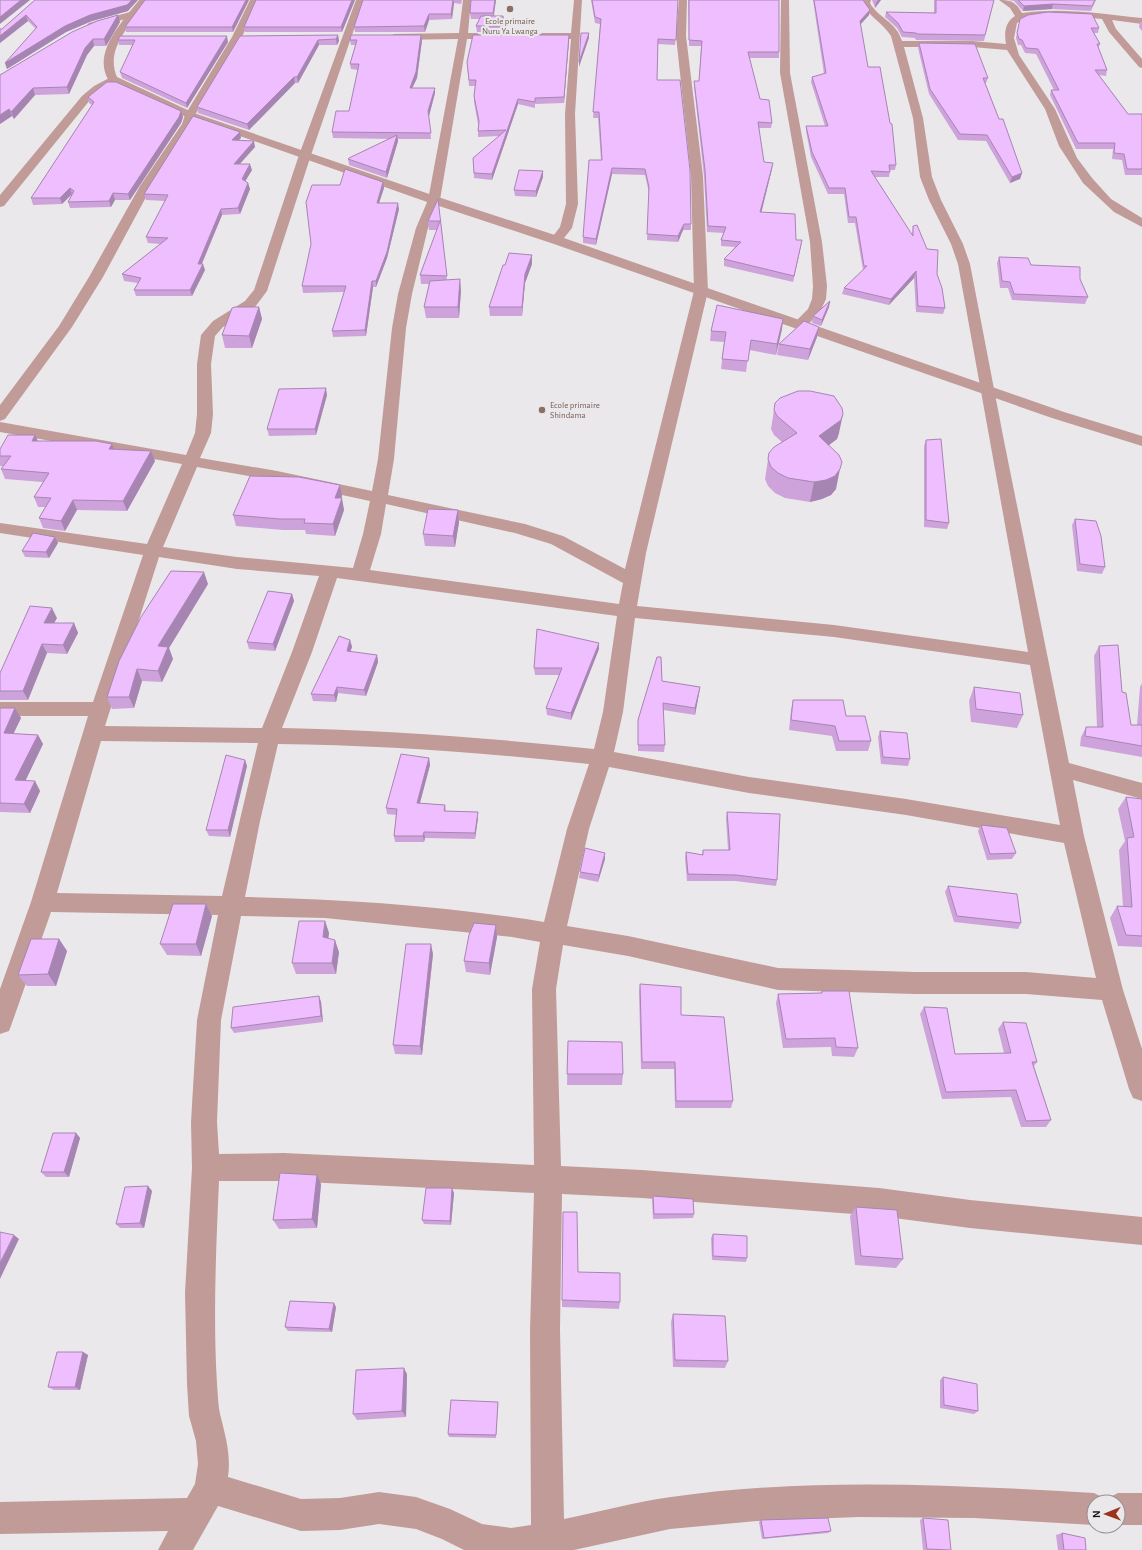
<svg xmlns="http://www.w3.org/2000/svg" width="1142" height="1550" viewBox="0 0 1142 1550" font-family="'Alegreya Sans',sans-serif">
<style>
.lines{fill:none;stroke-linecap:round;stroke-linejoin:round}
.minor{fill:#c19b98;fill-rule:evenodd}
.tertiary{fill:#c19b98;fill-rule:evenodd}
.wall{fill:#cea3db}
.shaded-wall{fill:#a785b2}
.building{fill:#efbeff;stroke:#a785b2}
.education-dot{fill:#8d6e63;stroke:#ebe8ec;stroke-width:1.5}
.labels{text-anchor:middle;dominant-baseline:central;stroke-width:4;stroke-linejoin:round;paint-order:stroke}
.far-education-label{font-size:9px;fill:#785e54;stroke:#ebe8ec}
</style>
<rect width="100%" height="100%" fill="#ebe8ec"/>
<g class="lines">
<path class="minor" d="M250,0H258L242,37L195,115L192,124L152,186L103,277L72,327L5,419L0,421V405L59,326L89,277L140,186L182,124L185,115L232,37Z
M356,0H364L311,155L267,291L255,307L223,327L215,336L211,364L213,414L211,433L200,458L277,471L372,491L378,459L392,328L398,294L416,228L428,200L458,39L394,40L389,37L394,34L459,33L463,0H471L468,33H477L482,36L477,39H467L440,200L428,228L412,294L406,328L394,459L388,495L525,524L563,536L625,569L694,291L691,176L676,36L679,0H687L686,36L703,176L708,291L646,553L637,606L834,625L1028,652L958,264L951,244L929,200L920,177L913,118L891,36C883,23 868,16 862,3L863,0H871L870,3C878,18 896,21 902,41H972L1006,44C1004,33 1005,22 1015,16L1010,8L999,0C1011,0 1016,2 1022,13C1062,7 1103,14 1142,18V24L1112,20L1116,29L1142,59V68L1139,67L1109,32L1102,19C1078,17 1038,10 1017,23L1014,38L1019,55L1055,109L1077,158L1092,178L1111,199L1142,218V227L1114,212L1083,183L1059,146L1045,109L1007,50L972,47H904L923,118L932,177L941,200L963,244L970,264L1004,441L1069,763L1142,783V799L1073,780L1084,836L1123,990L1142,1049V1101L1133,1098L1129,1089L1102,1000L1026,994H915L778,990L628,956L563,945L556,989L561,1166L642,1170L879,1188L970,1200L1142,1217V1245L970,1228L879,1216L642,1198L562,1194L560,1330L564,1519C599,1512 635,1502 671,1497C809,1477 955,1485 1094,1493L1106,1499L1118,1493H1142V1525H1118V1502H1094V1525L974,1518L859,1517L757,1521L670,1529L574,1550H464L442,1539L416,1529L379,1524L340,1530L301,1531L218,1506L193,1550H158L168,1531L0,1534V1502L187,1498L195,1484L198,1464L196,1441L189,1416L187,1384L185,1293L192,1168L191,1122L197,1020L218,915L51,912L12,1023L9,1031L0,1034V989L31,902L88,716H0V702H93L143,555L0,533V523L147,544L182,464L0,432V422L186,455L195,433L197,414V364L201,335L213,321L245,301L254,290L299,155ZM197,467L277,481L370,501L363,534L353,568L237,557L163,547ZM386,504L515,533L551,544L623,583L619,604L370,570L381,534ZM159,557L237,569L319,576L292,652L262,728L105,726ZM337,578L617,616L603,712L594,749C490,738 387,730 282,728L312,652ZM635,618L834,637L1030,665L1060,825L906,799L749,777L614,752L623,712ZM101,741L258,743L222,896L57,893ZM278,744C382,745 486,753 589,764L567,829L544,922C445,906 344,899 245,897L260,821ZM609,767L749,793L906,815L1064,843L1096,978L1026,972H915L778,968L628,936L567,926L589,829ZM241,916L325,918L512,937L540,942L532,989L534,1165L284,1153L219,1154L217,1122L221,1020ZM219,1181H284L534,1193L530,1330L531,1525L511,1528L482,1524L450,1509L416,1497L379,1492L340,1498L301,1499L228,1477C231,1456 226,1438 221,1418C218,1407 218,1395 217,1384C213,1317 216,1249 219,1181Z
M574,0H582L575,114L578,204L572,228L560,243L556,244L550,240L560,227L566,204L565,114L571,39H542L537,36L542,33H571Z
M781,0H789L790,73L822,242L827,286L826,299L819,314L805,327H795L793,324L808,309L812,299L813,286L810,242L780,73Z
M134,11L138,14L137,16L92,28L87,25L89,23Z
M113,76L117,77L118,79L117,81L90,100L4,206L0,207V195L82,96L94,86Z"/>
<path class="tertiary" d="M139,0H149C133,22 104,48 117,77L194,113L438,197L561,237L1064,412L1142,436V446L1052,418L551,243L430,203L186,117L109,81C91,53 123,21 139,0Z"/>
</g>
<path class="wall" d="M35,0L128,11L92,21L66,32L7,69L5,63L36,29L28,21L0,43V29H2Z
M249,0L233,32H126L125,27Z
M355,0L342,32H245L244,27Z
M363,0H462L461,4L454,3L452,19L429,20L425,32H355L354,27Z
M496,0L494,16H503L504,21L502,32H477L476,26L480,19H471L470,13Z
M591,0H678L675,45L658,44L657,80L691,224V230H683L678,242L647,240L649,193L645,175L612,174L596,245L583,243V237L601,160L598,118H593L600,24L595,23Z
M688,0H779V58H749L760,99L772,123L771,128H759L764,162L772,169L761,212L796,240H802L793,282L724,266V259L735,247L721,246V240L724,233L707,232L704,176L694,86V81H699L701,46H689Z
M813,0H863L870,10L869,15L860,25L868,67L896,165L895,170H890L889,177H875L912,235L913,226L937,274L945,308L943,314L916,312L914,278L889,305L842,294L844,288L863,270L855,223H848L844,194H828L811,157L806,131V126H825L811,82L812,77L824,74Z
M872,0H881L875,8Z
M934,0H994L984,41L916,40L915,38L902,37L897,28L885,17L886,12L934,13Z
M1008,0H1096L1091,11L1052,9L1023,11L1014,1Z
M1020,19L1099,28L1098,33H1094L1100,44L1098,48L1107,70L1106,76L1099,75L1128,114H1142V175H1125L1122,160L1112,159L1113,149H1076L1050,95L1051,90H1054L1036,54L1025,53L1021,45H1018L1016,38Z
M120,22L106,46H94L87,55L69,94L35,95L14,119L12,116L0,124V75Z
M1140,22H1142V31L1139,27Z
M338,35L339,41L337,45H319L298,83H295L249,130L198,113L197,107L240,36Z
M421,35L422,40L417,78L412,88H435V93L429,116L431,139H398V141L387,178L349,165L348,159L391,139L333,138L332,132L349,111L358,70L351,69L350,64L356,45H351L350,40Z
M120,36L228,42L187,108L122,78L120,72L133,45H119L118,40Z
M569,40L564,103L535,104V108L518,104L492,180L474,178L473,158L500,136L478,137V124L474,102V96L475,86H469L467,62Z
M919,43L988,78L986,83H985L999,119L1022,173L1020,179L1010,183L986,141L958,140L929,94L918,48Z
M88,97L181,111L183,117L181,123L130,200H115L111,207L70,208L68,202L72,194L62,204L33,205L31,198L92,105L89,103Z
M241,138L239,140L255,147L240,164L252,170L245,181L248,183L250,189L240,214L222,215L202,264L205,270L192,296H136L134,290L138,283L124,281L122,274L160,244L148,243L146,237L165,201L146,200L144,194Z
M543,171V177L536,197L515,196L514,190Z
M384,188L379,203L399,209L387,258L376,287H373L366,336L333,337L332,331L344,292L303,293L302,286Z
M438,199L447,280L461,290L459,318H426L424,307L429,284H421L420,275L437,230H429L428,221Z
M532,255V264L525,283L522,316H490L489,307L505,265Z
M999,257L1080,279L1088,297L1085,304L1012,300L1008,288H1000L997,263Z
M830,301L829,307L821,326L812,323L813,316Z
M259,307L262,319L252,348H225L222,335Z
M783,319L782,329L776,355L749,350L746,372L721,369L724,342L710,341L711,331Z
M819,327L817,337L808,360L777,355L779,344Z
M327,395L316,435L269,436L267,429Z
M775,403L839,433L837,439L828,445L836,489L831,495L822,499L810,502L785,498L775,493L768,486L765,479L769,453L782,442L774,435L771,429Z
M926,440L949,523L947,529L924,527V446Z
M38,441L114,449L155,461L127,511L77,510L65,531L43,528L39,518L45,507H38L34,497L43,482L5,479L1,469L3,466H0V449Z
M340,485L342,496L341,498L344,510L335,536L306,534L305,530H283L236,526L233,515Z
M458,510L459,522L455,547L425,546L423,534Z
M1075,519L1105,567L1102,574L1077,571L1072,525Z
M55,537L58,543L49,558L25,557L22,551Z
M208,584L169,648L173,659L162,682L142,681L134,708L112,709L107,697Z
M292,594L294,601L275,651L249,649L247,642Z
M57,618L54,623H74L78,633L67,654L47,653L28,700H0V673Z
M350,640L352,647L350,652L377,655L378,662L366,696L338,693L336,702L313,701L311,694Z
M1099,646L1122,692L1131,725H1137L1140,687L1142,683V757L1080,746L1081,737L1086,727H1097L1094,656Z
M599,649L571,720L547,715L546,708L560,675H535L534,668Z
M662,681L700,687L695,715L663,710L665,745L664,752L638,751V720Z
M974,687L1023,715L1017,728L971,722L969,701Z
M793,700L846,716L871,741L868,751H836L832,736L789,730L791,710Z
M0,708H15L21,718L13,734L38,735L43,744L25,781H35L40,791L30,813L0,812Z
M880,731L910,759L908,766L881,764L878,737Z
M429,758L430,765L420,803L445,805L446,811L478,818L475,839L425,838L424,842H395L394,836L396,815L387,814L386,808Z
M245,760L247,766L230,837L209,836L206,830Z
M1126,797L1142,799V947L1118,946L1110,918L1117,906L1123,907L1119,850L1125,841L1118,809Z
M727,812L777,880L776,886L735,881H687L685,858L686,852L702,855L703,850H728L726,818Z
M981,825L1016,853L1012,859L987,860L978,831Z
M605,859L598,882L579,878L580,872Z
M948,886L1021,923L1018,929L954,922L945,892Z
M206,904L212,916L201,956L167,955L160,944Z
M325,921L329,933L328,938L339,952L336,974H296L292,963Z
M496,925L497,937L490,975L466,972L464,961Z
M59,939L67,951L56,986H27L18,975Z
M433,954L422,1055L395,1054L393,1045Z
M640,984L681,1015L733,1101L731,1108H675L674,1069H641L639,991Z
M822,991L858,1048L854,1057L832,1056L831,1047L783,1048L776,1003L778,994L821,993Z
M319,996L321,1002L323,1022L234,1033L231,1028Z
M924,1007L955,1054L1004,1053L998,1029L1003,1022L1037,1062L1034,1066L1051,1120L1046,1127H1021L1011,1097L942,1099L920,1014Z
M568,1041L623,1074L622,1085H567Z
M76,1133L80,1138L69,1177H46L41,1172Z
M321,1184L317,1228L279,1229L273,1220Z
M148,1186L152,1191L144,1228H120L116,1224Z
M454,1193L451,1225L424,1224L422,1220Z
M653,1196L694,1214L693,1218L653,1219L652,1200Z
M856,1207L903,1259L896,1268L855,1265L850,1216Z
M713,1234L747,1258L746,1262L712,1260L711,1238Z
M562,1300L620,1302L619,1309L562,1307Z
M336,1307L332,1332L288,1331L285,1327Z
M673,1314L728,1361L725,1368L673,1367L671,1322Z
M83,1352L88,1355L80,1390H54L48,1387Z
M407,1374L406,1417L357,1420L353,1414Z
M943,1377L978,1411L974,1414L940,1408V1380Z
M498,1402V1405L496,1438L449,1437L448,1434Z
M923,1518L951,1550H923L920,1520Z
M761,1520L831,1531L828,1533L762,1539L759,1522Z
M1062,1533L1086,1550H1058L1056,1535Z"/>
<path class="shaded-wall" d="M21,0H30L0,24V17Z
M132,0H138L128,11L92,21L66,32L7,69L5,63L65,26L90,15Z
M246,0H249L233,32L232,27Z
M352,0H355L342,32L341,27Z
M453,0L454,3L452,19L451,14Z
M495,0H496L493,18V13Z
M878,0H881L875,8L876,3Z
M1053,4L1052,9L1023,11L1024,6Z
M870,10L869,15L859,26L860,21Z
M429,14V20L425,32L424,26Z
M26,15L28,21L0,43V36Z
M118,15L120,22L106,46L104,39Z
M503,16L504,21L502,32V26Z
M589,33V38L579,67V62Z
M338,35L339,41L337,45L336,39Z
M421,35L422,40L417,78L410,93V88Z
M569,35V40L564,103V97Z
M227,36L228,42L187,108L186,103Z
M93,39L94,46L87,55L69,94L67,87L85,48Z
M318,40L319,45L298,83L297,77Z
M294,77L295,83L249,130L247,124Z
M33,88L35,95L14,119L11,112Z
M435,88V93L429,116L428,111Z
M518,99V104L492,180V174Z
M9,109L12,116L0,124V115Z
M181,111L183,117L181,123L130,200L128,194Z
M240,132L241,138L233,146L232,140Z
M397,135L398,141L387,178L386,172Z
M254,141L255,147L235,169L234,164Z
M773,163L772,169L760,218V212Z
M250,164L252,170L243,185L242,179Z
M612,168V174L596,245V239Z
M543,171V177L536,197V191Z
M1022,173L1020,179L1010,183L1012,177Z
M383,182L384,188L377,209V203Z
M248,183L250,189L240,214L238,208Z
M70,188L72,194L62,204L60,198Z
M113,193L115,200L111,207L109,201Z
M398,203L399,209L387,258L376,287V281Z
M221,209L222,215L199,270L198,264Z
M684,224L683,230L678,242V236Z
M802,240L801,246L793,282L794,276Z
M532,255V264L525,283L522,316V307L525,274Z
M203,264L205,270L192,296L190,290Z
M916,271L914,278L889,305L891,299Z
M460,279L461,290L459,318L458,307Z
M372,281L373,287L366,336L365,330Z
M830,301L829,307L821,326L822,320Z
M259,307L262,319L252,348L249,336Z
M783,319L782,329L776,355L777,344Z
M819,327L817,337L808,360L810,349Z
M326,388L327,395L316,435L315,429Z
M843,414L839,433L837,439L815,456L819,436Z
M35,435L40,445L32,441Z
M112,444L116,454L109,449Z
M151,451L155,461L127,511L123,501Z
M840,469L836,489L831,495L822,499L810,502L814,482Z
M340,485L342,496L337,509L335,498Z
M342,498L344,510L335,536L333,524Z
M73,500L77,510L65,531L61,521Z
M458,510L459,522L455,547L453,536Z
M55,537L58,543L49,558L46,552Z
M204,572L208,584L169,648L173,659L162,682L158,671V646Z
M292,594L294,601L275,651L273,644Z
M52,608L57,618L49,632L44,623Z
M74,623L78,633L67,654L63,645Z
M350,640L352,647L348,658L347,651Z
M599,643V649L571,720V713Z
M42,644L47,653L28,700L23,691Z
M377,655L378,662L366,696L364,690Z
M137,669L142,681L134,708L129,697Z
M337,687L338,693L336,702L334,695Z
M700,687L699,694L695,715V708Z
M15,708L21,718L9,743L4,733Z
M38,735L43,744L21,790L15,780Z
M429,758L430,765L418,810L417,803Z
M245,760L247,766L230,837L228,830Z
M35,781L40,791L30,813L24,804Z
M478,812V818L475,839V833Z
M424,832L425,838L424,842L423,836Z
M605,853V859L598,882L599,875Z
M206,904L212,916L201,956L196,944Z
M325,921L329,933L327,949L323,937Z
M496,925L497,937L490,975L489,963Z
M59,939L67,951L56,986L48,974Z
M335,940L339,952L336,974L332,963Z
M431,944L433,954L422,1055L420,1046Z
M319,996L321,1002L323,1022L321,1016Z
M76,1133L80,1138L69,1177L64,1172Z
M317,1175L321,1184L317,1228L312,1219Z
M148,1186L152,1191L144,1228L140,1223Z
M452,1188L454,1193L451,1225L450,1221Z
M14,1235L19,1239L0,1279V1263Z
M334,1303L336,1307L332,1332L329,1329Z
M83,1352L88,1355L80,1390L75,1387Z
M404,1368L407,1374L406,1417L402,1411Z"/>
<path class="building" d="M0,0H21L0,17Z
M35,0H132L127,5L90,15L65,26L5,63L37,27L26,15L0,36V29H2Z
M145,0H246L232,27H125Z
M256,0H352L341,27H244Z
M363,0H453L451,14H429L424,26L354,27Z
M471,0H495L493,13H470Z
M592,0H678L676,40L658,39L657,80H680L690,170L691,224H684L678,236L647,234L649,187L645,169L612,168L596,239L583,237L589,160H602L599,112H593L601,19L595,17Z
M689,0H779V52H748L760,99L769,100L772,123L758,122L764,162L773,163L760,212L795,214L796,240H802L794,276L724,259L741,242L721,240L726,227L708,226L705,170L694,81H699L702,41L689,40Z
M814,0H863L870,10L860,21L868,67H880L890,123L892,124L896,165H889L890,172L871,171L913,236V226L917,225L927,249L938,250L937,274L942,288L945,308L918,306L916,271L891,299L844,288L867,266H864L856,217H849L845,188H829L812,152L806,126H828L812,77L826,73Z
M936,0H994L985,35L917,34L916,33L903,32L898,23L886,12L936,13Z
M1018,0H1095L1092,6L1053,4L1024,6Z
M1048,12L1092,14L1099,28H1091L1100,44H1097L1107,70H1095L1128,114H1142V169H1127L1124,154L1114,153L1115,143H1078L1051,90H1059L1038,49L1026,48L1022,40L1019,39L1017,33L1020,19L1028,15Z
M118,15L104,39H93L85,48L67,87L33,88L11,112L9,109L0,115V75L72,32L97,21Z
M481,16H503L502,26H476Z
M581,33H589L579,62Z
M338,35L336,39L318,40L297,77H294L247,124L197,107L240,36Z
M351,35H421L416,72L410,88H435L428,111L431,133L332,132L336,111H349L359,64H350L357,40H350Z
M473,35H569L564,97L535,98V102L518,99L492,174L474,173L473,158L506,130L478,131L479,121L474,96L476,80H469L467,62Z
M120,36H227L186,103L120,72L135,40H118Z
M919,43L975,44L988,78H983L999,119H1003L1022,173L1012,177L987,135L960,134L930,89Z
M107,82H116L181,111L179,117L128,194L113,193L109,201L68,202L74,191L70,188L60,198H31L94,102L88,97Z
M193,116L240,132L232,140L254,141L234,164H250L242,179L248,183L238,208L221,209L198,264H203L190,290H134L141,278L122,274L168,238L146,237L168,195L144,194Z
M397,135L386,172L348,159L349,158Z
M345,169L383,182L377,203H398L387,252L376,281H372L365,330L332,331L346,286H302L311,244L306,202L312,185H340Z
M519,170L543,171L536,191L514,190Z
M438,199L447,276L420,275L440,221H428Z
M509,253L532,255L525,274L522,307H489L503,265H505Z
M999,257L1028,258L1031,265L1080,267V279L1088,297L1014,294L1010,282L1002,281Z
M460,279L458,307H424L430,281Z
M830,301L822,320L813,316L821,309Z
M717,305L783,319L777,344L751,340L748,361L722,359L726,332L711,331Z
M235,307H259L249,336L222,335L232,308Z
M804,321L819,327L810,349L779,344Z
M326,388L315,429H267L279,389Z
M798,391H810L834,396L842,408L843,414L841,420L819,436L839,455L842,462L840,469L835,476L826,480L814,482L788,478L778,473L771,467L768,459L769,453L774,447L797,433L777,416L774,410L775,403L780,398Z
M8,435H35L32,441H96L112,444L109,449L151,451L123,501L73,500L61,521L39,518L51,498L34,497L49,473L1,469L11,456H0V449Z
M941,439L949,523L926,520V440Z
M250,476L299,477L340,485L335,498H342L333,524L304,523L305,519H280L233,515Z
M428,509L458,510L453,536L423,534Z
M1075,519L1096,521L1101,536L1105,567L1080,564Z
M33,533L55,537L46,552L22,551Z
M171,571L204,572L158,646L168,647L158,671L137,669L129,697H107L119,661L141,617Z
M268,591L292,594L273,644L247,642Z
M30,606L52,608L44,623H74L63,645L42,644L23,691H0V673Z
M537,629L599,643L571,713L546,708L562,668H534Z
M339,636L350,640L347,651L377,655L364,690L337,687L334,695L311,694Z
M1118,645L1122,692L1126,693L1131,725H1142V746L1085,736L1086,727H1103L1099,646Z
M657,657H661L662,681L700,687L695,708L663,703L665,745H638V720Z
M974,687L1020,693L1023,715L976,709Z
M793,700H843L846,716H865L871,741H839L835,726L791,720Z
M0,708H15L4,733L38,735L15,780L35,781L24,804L0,803Z
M880,731L907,733L910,759L883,757Z
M401,754L429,758L417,803L445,805L444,811L478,812L475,833L424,832L423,836H394L397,809L386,808Z
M226,755L245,760L228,830H206Z
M1126,797L1142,799V936L1126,935L1117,906L1132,907L1127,838L1134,837Z
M727,812L780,814L777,880L736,875L688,874L686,852L703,855V850H730Z
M981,825L1007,828L1016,853L990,854Z
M585,848L605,853L599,875L580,872Z
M948,886L1017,894L1021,923L957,916Z
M173,904H206L196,944H160Z
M299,921H325L323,937L335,940L332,963H292Z
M474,923L496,925L489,963L464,961L469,935Z
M31,939H59L48,974L18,975Z
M406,944H431L420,1046L393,1045Z
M640,984L681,987V1015L724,1017L733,1101H676L675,1062H642Z
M822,991H849L858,1048L836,1047L835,1038L786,1039L778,994L822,993Z
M319,996L321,1016L231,1028L233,1007Z
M924,1007L947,1008L955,1054L1011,1053L1003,1022L1026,1023L1037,1062H1032L1051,1120L1026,1121L1016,1090L946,1092Z
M568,1041L622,1042L623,1074H567Z
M53,1133H76L64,1172H41Z
M280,1173L317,1175L312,1219L273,1220Z
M148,1186L140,1223L116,1224L125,1187Z
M426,1188H452L450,1221L422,1220Z
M653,1196L693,1199L694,1214H654Z
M856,1207L897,1210L903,1259L861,1256Z
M563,1212H577L578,1272L620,1273V1302L562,1300Z
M0,1232L14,1235L0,1263Z
M713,1234L747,1236V1258L713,1256Z
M290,1301L334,1303L329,1329L285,1327Z
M673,1314L725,1316L728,1361L675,1360Z
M57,1352H83L75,1387H48Z
M404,1368L402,1411L353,1414L356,1370Z
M943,1377L977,1384L978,1411L944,1405Z
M451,1400L498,1402L496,1435L448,1434Z
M828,1518L831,1531L764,1538L761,1520Z
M923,1518L948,1520L951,1550L927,1549Z
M1062,1533L1085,1538L1086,1550H1064Z"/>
<g class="education-dot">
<circle cx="510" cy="9" r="4"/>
<circle cx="542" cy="410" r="4"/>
</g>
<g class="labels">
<g class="far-education-label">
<text x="510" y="21">Ecole primaire<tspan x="510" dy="10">Nuru Ya Lwanga</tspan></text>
<text x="550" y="405" text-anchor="start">Ecole primaire<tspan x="550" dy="10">Shindama</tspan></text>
</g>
</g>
<g transform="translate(1106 1514) rotate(269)"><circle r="19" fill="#ebe8ec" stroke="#949295"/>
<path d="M0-3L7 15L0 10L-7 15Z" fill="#9c331d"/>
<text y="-6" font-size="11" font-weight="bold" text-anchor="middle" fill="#121113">N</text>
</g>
</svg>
